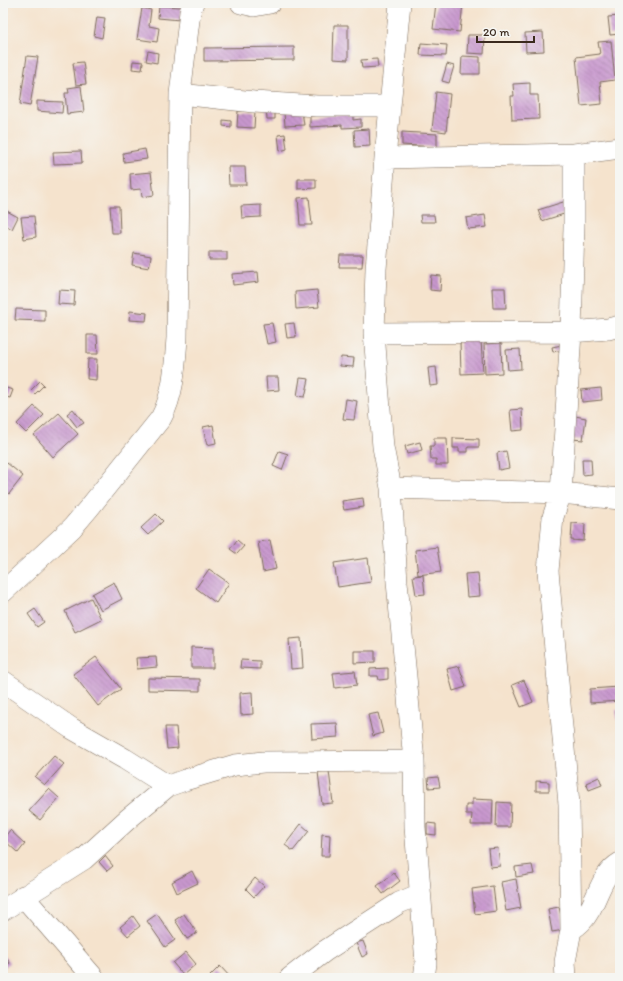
<svg xmlns="http://www.w3.org/2000/svg" width="623" height="981" viewBox="0 0 623 981" font-family="Itim,sans-serif">
<style>
.building{fill:url(#building-back-hatch)}
.lines{fill:none;stroke-linecap:round;stroke-linejoin:round}
.street-casing{stroke:#7c6b5b;stroke-width:22}
.street{stroke:#fff;stroke-width:21}
</style>
<defs>
<pattern id="building-back-hatch" width="6" height="6" patternUnits="userSpaceOnUse"><rect width="6" height="6" fill="#c897ce"/><path d="M-1 5l2 2M0 0l6 6M5-1l2 2" fill="none" stroke="#a47ba7"/></pattern>
</defs>
<rect width="100%" height="100%" fill="#f6f6f2"/>
<filter id="ink" filterUnits="userSpaceOnUse"><feTurbulence type="fractalNoise" baseFrequency=".025" numOctaves="2"/><feDisplacementMap in="SourceGraphic" scale="8" xChannelSelector="R" yChannelSelector="G"/><feConvolveMatrix kernelMatrix="1 2 1 2 8 2 1 2 1" color-interpolation-filters="sRGB"/></filter>
<filter id="wash" filterUnits="userSpaceOnUse"><feTurbulence type="fractalNoise" baseFrequency=".012" numOctaves="4" result="noise"/><feDisplacementMap in="SourceGraphic" scale="16" xChannelSelector="R" yChannelSelector="G"/><feGaussianBlur stdDeviation="0.9" result="paint"/><feColorMatrix in="noise" values="0 0 0 0 0 0 0 0 0 0 0 0 0 0 0 0 0 1.4 0 .05"/><feComposite in="paint" operator="in"/></filter>
<g filter="url(#wash)">
<rect width="100%" height="100%" fill="#f5e3cd"/>
<g id="blocks">
<path class="building" d="M436,3H463L460,32L433,29Z
M159,6L181,7L180,20L158,18Z
M142,8L151,10L149,26L159,28L157,42L137,39Z
M620,16V34L610,35L608,17Z
M97,17L105,18L102,38L94,36Z
M334,25H348V60L333,59Z
M543,32L544,51L526,52L525,33Z
M468,35H485L484,54L467,53Z
M611,41L615,80L600,82L602,104L581,106L576,57L600,54L598,42Z
M421,43L447,45L446,56L420,55Z
M294,47V60L204,61V48Z
M148,51L158,53L157,63L146,61Z
M27,56L38,57L30,106L20,104Z
M462,56L480,57V74H461Z
M377,59L378,67L362,68L361,60Z
M133,61L143,62L142,70L132,69Z
M83,62L86,84L76,85L73,63Z
M447,64L454,66L449,83L442,81Z
M530,83V95H538L539,119L512,120L511,96H514L513,84Z
M81,86L84,112L67,114L65,93H69L68,88Z
M436,92L450,94L446,132L432,130Z
M37,101L63,102L62,113L37,111Z
M266,107H275V119H267Z
M238,111L255,112L254,128L237,127Z
M302,111L304,125L285,126L284,112Z
M353,114V120L361,119V127L342,128V125L310,127V116Z
M223,120L231,121V127L223,126Z
M369,129L370,146L355,147L354,130Z
M402,132L437,134V147L402,145Z
M285,134L287,149L280,151L278,135Z
M145,149L147,159L124,162L123,153Z
M81,151L82,163L54,164L53,152Z
M228,167H245L246,185H229Z
M151,172L154,195L142,197L141,189L131,190L130,174Z
M298,179H316V188L298,189Z
M309,197L312,225H300L298,198Z
M563,202L567,213L542,221L538,210Z
M261,205V217L242,218L241,206Z
M110,206H119L120,233H112Z
M3,209L18,217L12,229L3,224Z
M420,215H434L435,222H421Z
M485,215L487,227L468,229L466,218Z
M34,216L36,237L24,239L21,217Z
M618,242H620V252H618Z
M209,252H227V260H209Z
M134,253L151,256L149,268L132,265Z
M340,255H363L362,267H339Z
M258,272L259,282L233,285L232,274Z
M431,275L441,276L440,291L430,290Z
M492,288H505L506,308H493Z
M59,290L75,291L74,305L58,304Z
M317,290L319,307L296,309L295,292Z
M16,309L45,310V321L15,320Z
M130,311L147,313L146,321L129,320Z
M272,323L276,342L267,344L263,324Z
M294,323L296,337L287,338L285,324Z
M87,335H97L98,354H87Z
M481,340L483,373L461,374L460,341Z
M501,343L502,373L485,374L484,344Z
M562,345L563,350L553,352L552,347Z
M520,349L521,369L508,370L506,350Z
M341,357L354,358L353,367L340,366Z
M88,359H97L96,380L87,379Z
M436,367L438,385L430,386L428,368Z
M266,377H278L279,390L267,391Z
M300,378L309,379L305,397L297,396Z
M40,381L44,385L35,394L31,390Z
M3,387L13,390L10,398L3,396Z
M601,388L602,400L582,402L581,390Z
M346,399L357,401L354,420L343,419Z
M34,406L44,415L26,433L17,424Z
M73,409L84,423L77,427L67,414Z
M522,409L523,430L512,431L510,410Z
M59,413L78,434L53,457L34,435Z
M575,416L586,418L583,440L572,439Z
M213,425L216,443L207,445L203,427Z
M434,438H447L448,465H436V459H431L430,446H434Z
M453,438L479,439V447H468V452H459V448H453Z
M420,442L422,450L407,454L405,446Z
M279,451L288,454L282,470L273,466Z
M506,451L509,468L499,470L497,453Z
M582,459H591L592,474L583,475Z
M7,463L23,476L9,494L3,489V468Z
M363,498L364,507L344,510L342,501Z
M156,514L163,521L148,535L141,528Z
M572,523L585,524L584,541L571,540Z
M237,540L244,546L237,554L230,549Z
M270,540L276,569L263,572L258,542Z
M437,547L441,572L418,575L415,550Z
M368,558L371,582L338,587L334,563Z
M209,569L229,583L216,603L196,588Z
M478,573L480,596L467,597L465,574Z
M423,575L425,594L416,595L413,576Z
M114,582L122,599L101,610L92,594Z
M91,598L101,619L75,632L65,611Z
M35,609L44,622L37,627L28,614Z
M301,638L303,668L291,669L289,639Z
M191,647L213,648V668H191Z
M354,651H375V662L354,663Z
M96,657L121,689L98,706L73,674Z
M156,657L157,667L137,669L136,658Z
M241,660L260,661V669L240,668Z
M459,666L466,687L453,691L447,669Z
M388,668V679L379,680L378,676H370V669Z
M355,671L357,685L335,688L333,673Z
M148,678L200,679V691L148,690Z
M524,680L533,702L521,707L512,685Z
M619,687L620,701L590,703V689Z
M252,692L253,714L241,715L240,693Z
M616,710H620V730H619Z
M378,713L383,733L373,736L368,715Z
M337,723L338,737L312,739L311,724Z
M165,727H176L178,748L167,749Z
M54,756L64,764L45,785L35,777Z
M329,771L333,803L322,804L318,772Z
M438,777L440,787L429,788L428,778Z
M599,777L602,785L589,790L586,783Z
M536,781L549,782V791H536Z
M49,789L59,798L40,820L29,811Z
M472,799L493,800L492,825H471L472,814H466V805H472Z
M497,802L511,803L510,827H496Z
M427,823L436,824V835L427,834Z
M301,824L309,831L293,851L285,845Z
M10,830L25,844L18,853L3,839Z
M322,834L330,835L329,856H321Z
M498,848L500,866L490,867L488,849Z
M105,856L113,866L107,871L99,862Z
M532,865L534,874L516,877L515,867Z
M192,871L198,883L177,893L172,882Z
M394,873L400,881L383,894L377,886Z
M255,878L264,886L254,897L246,889Z
M516,879L521,908L506,911L501,882Z
M493,886L496,911L475,914L472,889Z
M559,907L564,930L552,932L548,909Z
M157,914L175,940L165,947L147,921Z
M184,914L197,933L187,939L175,920Z
M133,916L140,926L128,936L120,927Z
M363,941L368,954L362,957L356,943Z
M186,952L196,964L183,975L173,963Z
M3,954L10,963L3,968Z
M220,966L231,978H212L210,976Z"/>
</g>
</g>
<g filter="url(#ink)">
<use href="#blocks" fill-opacity="0" stroke="#7c6b5b" stroke-width="1"/>
<g class="lines">
<g class="street-casing">
<path id="street" d="M241,3L254,6L270,3
M400,3L385,158L376,269L374,333L383,447L391,488L397,582L414,761L415,827L426,963L424,978
M180,94L254,102L317,106H390
M385,158L574,154L620,148
M374,333L571,332L608,329L620,326
M391,488L561,493L620,499
M3,592L72,528L89,508L161,418C174,394 175,365 177,338L180,94L190,12L193,3
M3,681L71,728L125,759L168,786
M23,896L94,978
M3,910L84,859L129,818L168,786L185,780L235,765L263,762L414,761
M571,930C574,928 578,925 581,922C598,905 598,876 620,863
M290,978L325,951L351,934L399,903L420,894
M566,978L565,962L571,930L569,804L548,571L553,517L561,493L571,332L574,227V154"/>
</g>
<use href="#street" class="street"/>
</g>
</g>
<rect width="623" height="981" fill="none" stroke="#f6f6f2" stroke-width="16"/>
<path d="M477 36v6h57v-6" fill="none" stroke="#3b2a1e" stroke-width="2"/>
<text x="483" y="36" font-size="12" fill="#3b2a1e" stroke="#f6f6f2" stroke-width="3" paint-order="stroke">20 m</text>
</svg>
